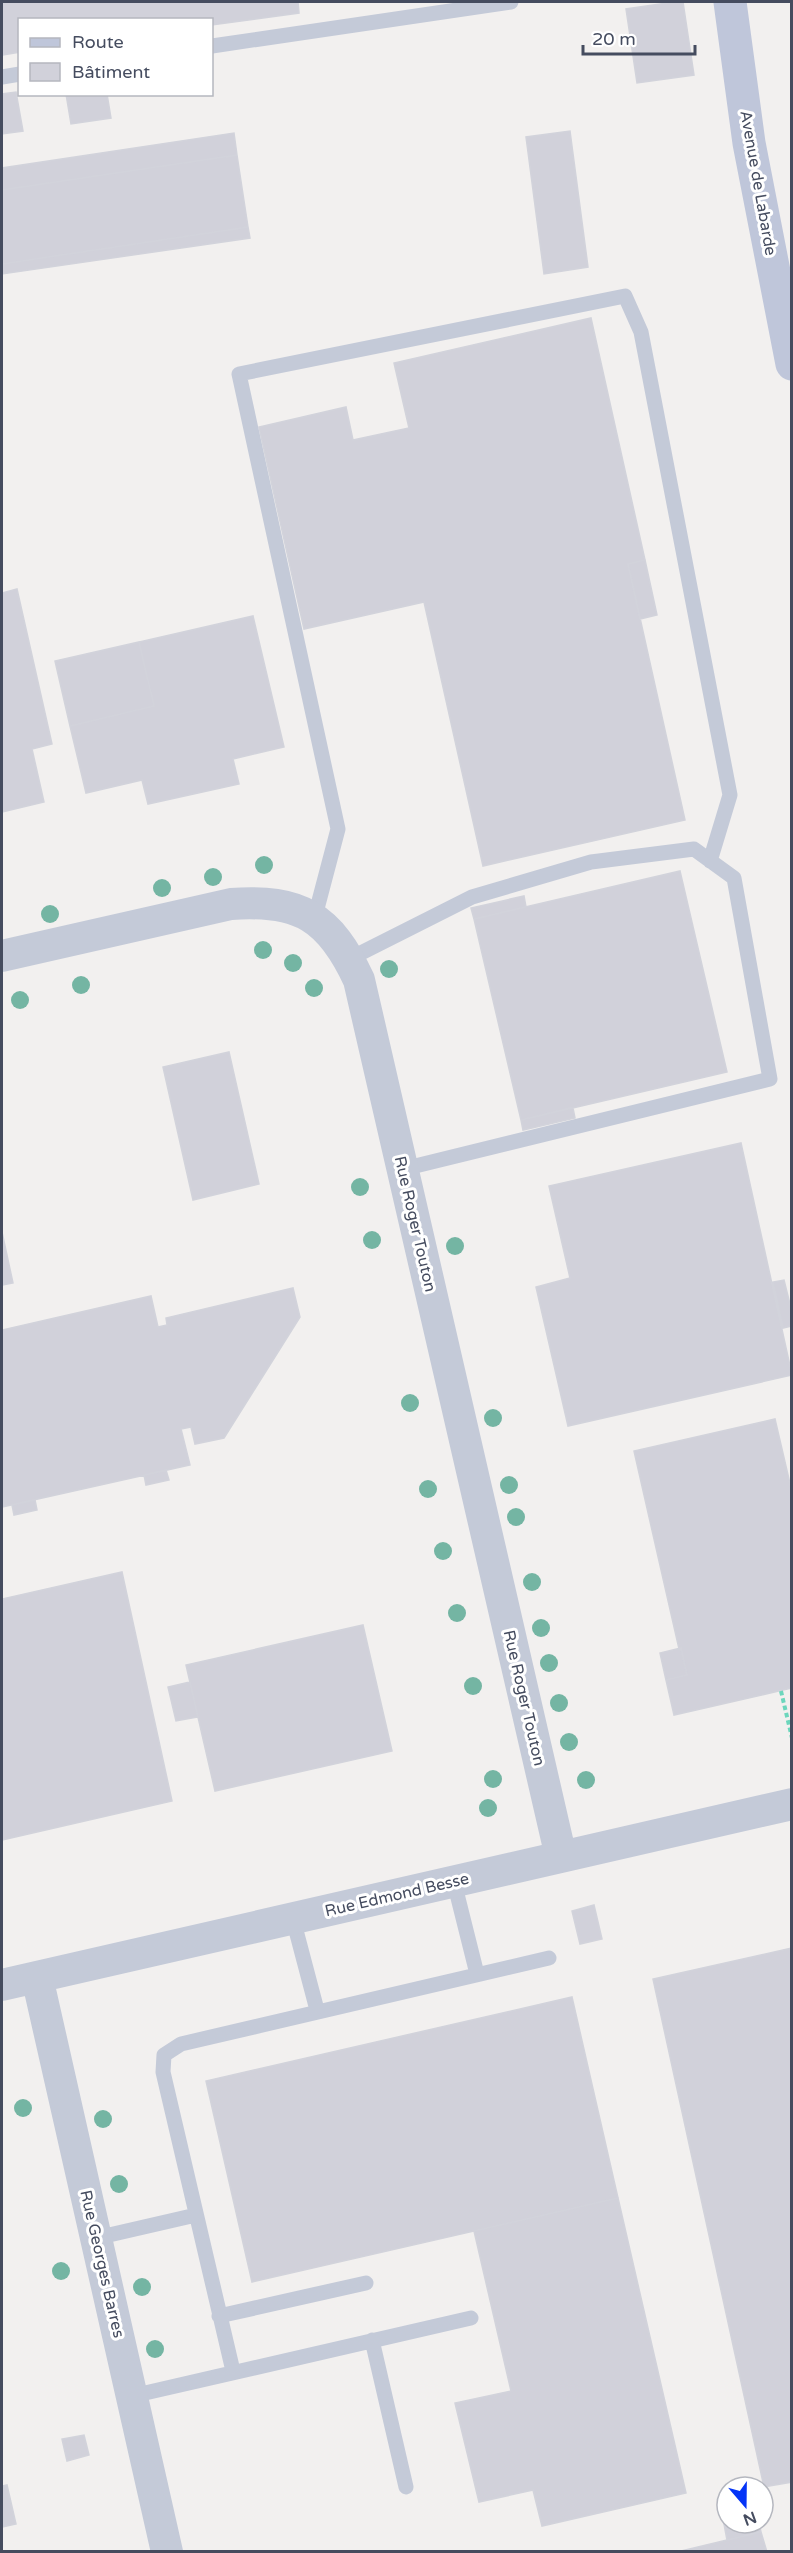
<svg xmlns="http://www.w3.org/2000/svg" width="793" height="2553" viewBox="0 0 793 2553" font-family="'Varela Round',sans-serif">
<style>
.building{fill:#d1d1da;stroke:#d2d3db;stroke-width:1.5}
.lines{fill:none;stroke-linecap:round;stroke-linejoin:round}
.path{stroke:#6cd6bc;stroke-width:4;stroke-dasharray:4.5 3;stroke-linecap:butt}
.lane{stroke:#c4cad8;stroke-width:15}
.street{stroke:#c4cad8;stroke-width:32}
.secondary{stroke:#bfc6da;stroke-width:33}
.tree{fill:#74b5a3}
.labels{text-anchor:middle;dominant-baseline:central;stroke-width:6;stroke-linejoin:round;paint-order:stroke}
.street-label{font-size:16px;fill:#454c5f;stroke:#fff}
</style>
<rect width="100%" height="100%" fill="#f2f0ef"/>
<path class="building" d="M2,2H298L299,13L212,25V20H20V52L2,55Z
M674,2H683L694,75L637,83L626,9Z
M16,92L23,131L2,134V94Z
M66,94H107L111,118L71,124Z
M570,131L588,267L544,274L526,137Z
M234,133L237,155L2,190V168Z
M237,155L248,227L2,264V190Z
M248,227L250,238L2,274V264Z
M591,318L645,560L628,564L685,820L483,866L424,602L304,629L259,427L346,407L353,440L409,428L394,363Z
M645,560L657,615L640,619L628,564Z
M17,589L52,744L32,749L44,802L2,812V593Z
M253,616L284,747L233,759L239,784L148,804L142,780L86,793L70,726L154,706L139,642Z
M139,642L154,706L70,726L55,661Z
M680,871L727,1072L521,1120L474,919Z
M524,896L526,907L474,919L471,908Z
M229,1052L259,1184L193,1200L163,1067Z
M570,1108H573L575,1118L523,1130L521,1120Z
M741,1143L792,1375L568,1426L536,1287L570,1278L549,1186Z
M2,1232L13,1283L2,1285Z
M784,1280L792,1312V1326L783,1328L773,1282Z
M293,1288L300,1317L224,1438L195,1444L191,1427L181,1429L190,1465L2,1507V1330L151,1296L158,1327L167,1325L166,1318Z
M775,1419L792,1492V1688L674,1715L666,1680L687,1675L681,1648L679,1649L634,1451Z
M166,1470L169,1480L146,1485L144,1475Z
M35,1500L37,1510L14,1515L12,1505Z
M122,1572L172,1801L2,1840V1599Z
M363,1625L392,1751L215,1791L186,1665Z
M681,1648L687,1675L666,1680L660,1653Z
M190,1682L198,1717L176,1721L168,1687Z
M594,1905L602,1939L580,1944L572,1911Z
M792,1948V2482L764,2487L653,1979Z
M572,1997L618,2198L252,2282L206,2081Z
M618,2198L686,2493L542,2526L533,2490L479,2502L455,2403L511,2391L474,2231Z
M84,2435L89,2455L67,2461L62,2439Z
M7,2485L16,2524L2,2527V2486Z
M759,2523L761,2532L727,2540L724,2524Z
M761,2532L767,2552H677L727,2540Z"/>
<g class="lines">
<path class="path" d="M781,1691L792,1738"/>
<path class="lane" d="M212,46L511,2
M2,77L20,74
M314,920L338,829L239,374L625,296L641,332L730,795L710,861
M349,959L472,897L591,862L694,849L734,878L770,1079L403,1169
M454,1882L477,1974
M293,1919L317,2010
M96,2238L196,2215
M219,2316L366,2283
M372,2340L406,2487
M233,2371L163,2072L164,2055L181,2044L549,1958
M132,2396L471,2318"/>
<path class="street" d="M2,956L231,904C300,899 330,917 359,980L561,1857
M37,1977L167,2552
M2,1985L792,1804"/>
<path class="secondary" d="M730,2L749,143L792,364"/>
</g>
<g class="tree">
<circle cx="264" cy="865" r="9"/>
<circle cx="213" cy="877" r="9"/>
<circle cx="162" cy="888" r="9"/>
<circle cx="50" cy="914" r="9"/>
<circle cx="263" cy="950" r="9"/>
<circle cx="293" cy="963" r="9"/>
<circle cx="389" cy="969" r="9"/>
<circle cx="81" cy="985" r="9"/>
<circle cx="314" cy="988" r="9"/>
<circle cx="20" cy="1000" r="9"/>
<circle cx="360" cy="1187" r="9"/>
<circle cx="372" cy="1240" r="9"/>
<circle cx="455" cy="1246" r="9"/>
<circle cx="410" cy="1403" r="9"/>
<circle cx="493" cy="1418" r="9"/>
<circle cx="509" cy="1485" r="9"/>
<circle cx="428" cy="1489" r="9"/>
<circle cx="516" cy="1517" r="9"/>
<circle cx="443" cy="1551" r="9"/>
<circle cx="532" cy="1582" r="9"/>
<circle cx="457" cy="1613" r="9"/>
<circle cx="541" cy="1628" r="9"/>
<circle cx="549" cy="1663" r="9"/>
<circle cx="473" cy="1686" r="9"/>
<circle cx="559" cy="1703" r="9"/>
<circle cx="569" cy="1742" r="9"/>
<circle cx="493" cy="1779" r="9"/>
<circle cx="586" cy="1780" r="9"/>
<circle cx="488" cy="1808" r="9"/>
<circle cx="23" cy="2108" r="9"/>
<circle cx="103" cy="2119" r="9"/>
<circle cx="119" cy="2184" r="9"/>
<circle cx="61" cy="2271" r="9"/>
<circle cx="142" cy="2287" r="9"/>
<circle cx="155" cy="2349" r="9"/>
</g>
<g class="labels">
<g class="street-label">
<text transform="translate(758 183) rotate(80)">Avenue de Labarde</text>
<text transform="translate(415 1224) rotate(77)">Rue Roger Touton</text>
<text transform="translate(524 1698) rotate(77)">Rue Roger Touton</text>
<text transform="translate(397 1895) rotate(-13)">Rue Edmond Besse</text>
<text transform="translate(102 2264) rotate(77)">Rue Georges Barres</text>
</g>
</g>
<rect width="793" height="2553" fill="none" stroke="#454c5f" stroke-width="6"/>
<rect x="18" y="18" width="195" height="78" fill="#ffffff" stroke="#b5b7bf" stroke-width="1.5"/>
<rect x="30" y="38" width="30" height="9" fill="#bfc6da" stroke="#b5b7bf" stroke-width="1.5"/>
<text x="72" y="48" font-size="18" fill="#454c5f">Route</text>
<rect x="30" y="63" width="30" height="18" fill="#d1d1da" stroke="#b5b7bf" stroke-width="1.5"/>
<text x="72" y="78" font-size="18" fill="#454c5f">Bâtiment</text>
<g transform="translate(745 2505) rotate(160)"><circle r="28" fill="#ffffff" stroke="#b5b7bf" stroke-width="1.5"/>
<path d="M0-4.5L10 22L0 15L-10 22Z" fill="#0434f7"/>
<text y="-9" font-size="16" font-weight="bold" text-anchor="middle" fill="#454c5f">N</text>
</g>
<path d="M583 45v9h112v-9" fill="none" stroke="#454c5f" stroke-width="3"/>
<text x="592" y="45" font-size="18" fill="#454c5f" stroke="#ffffff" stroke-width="4.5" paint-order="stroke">20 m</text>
</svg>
